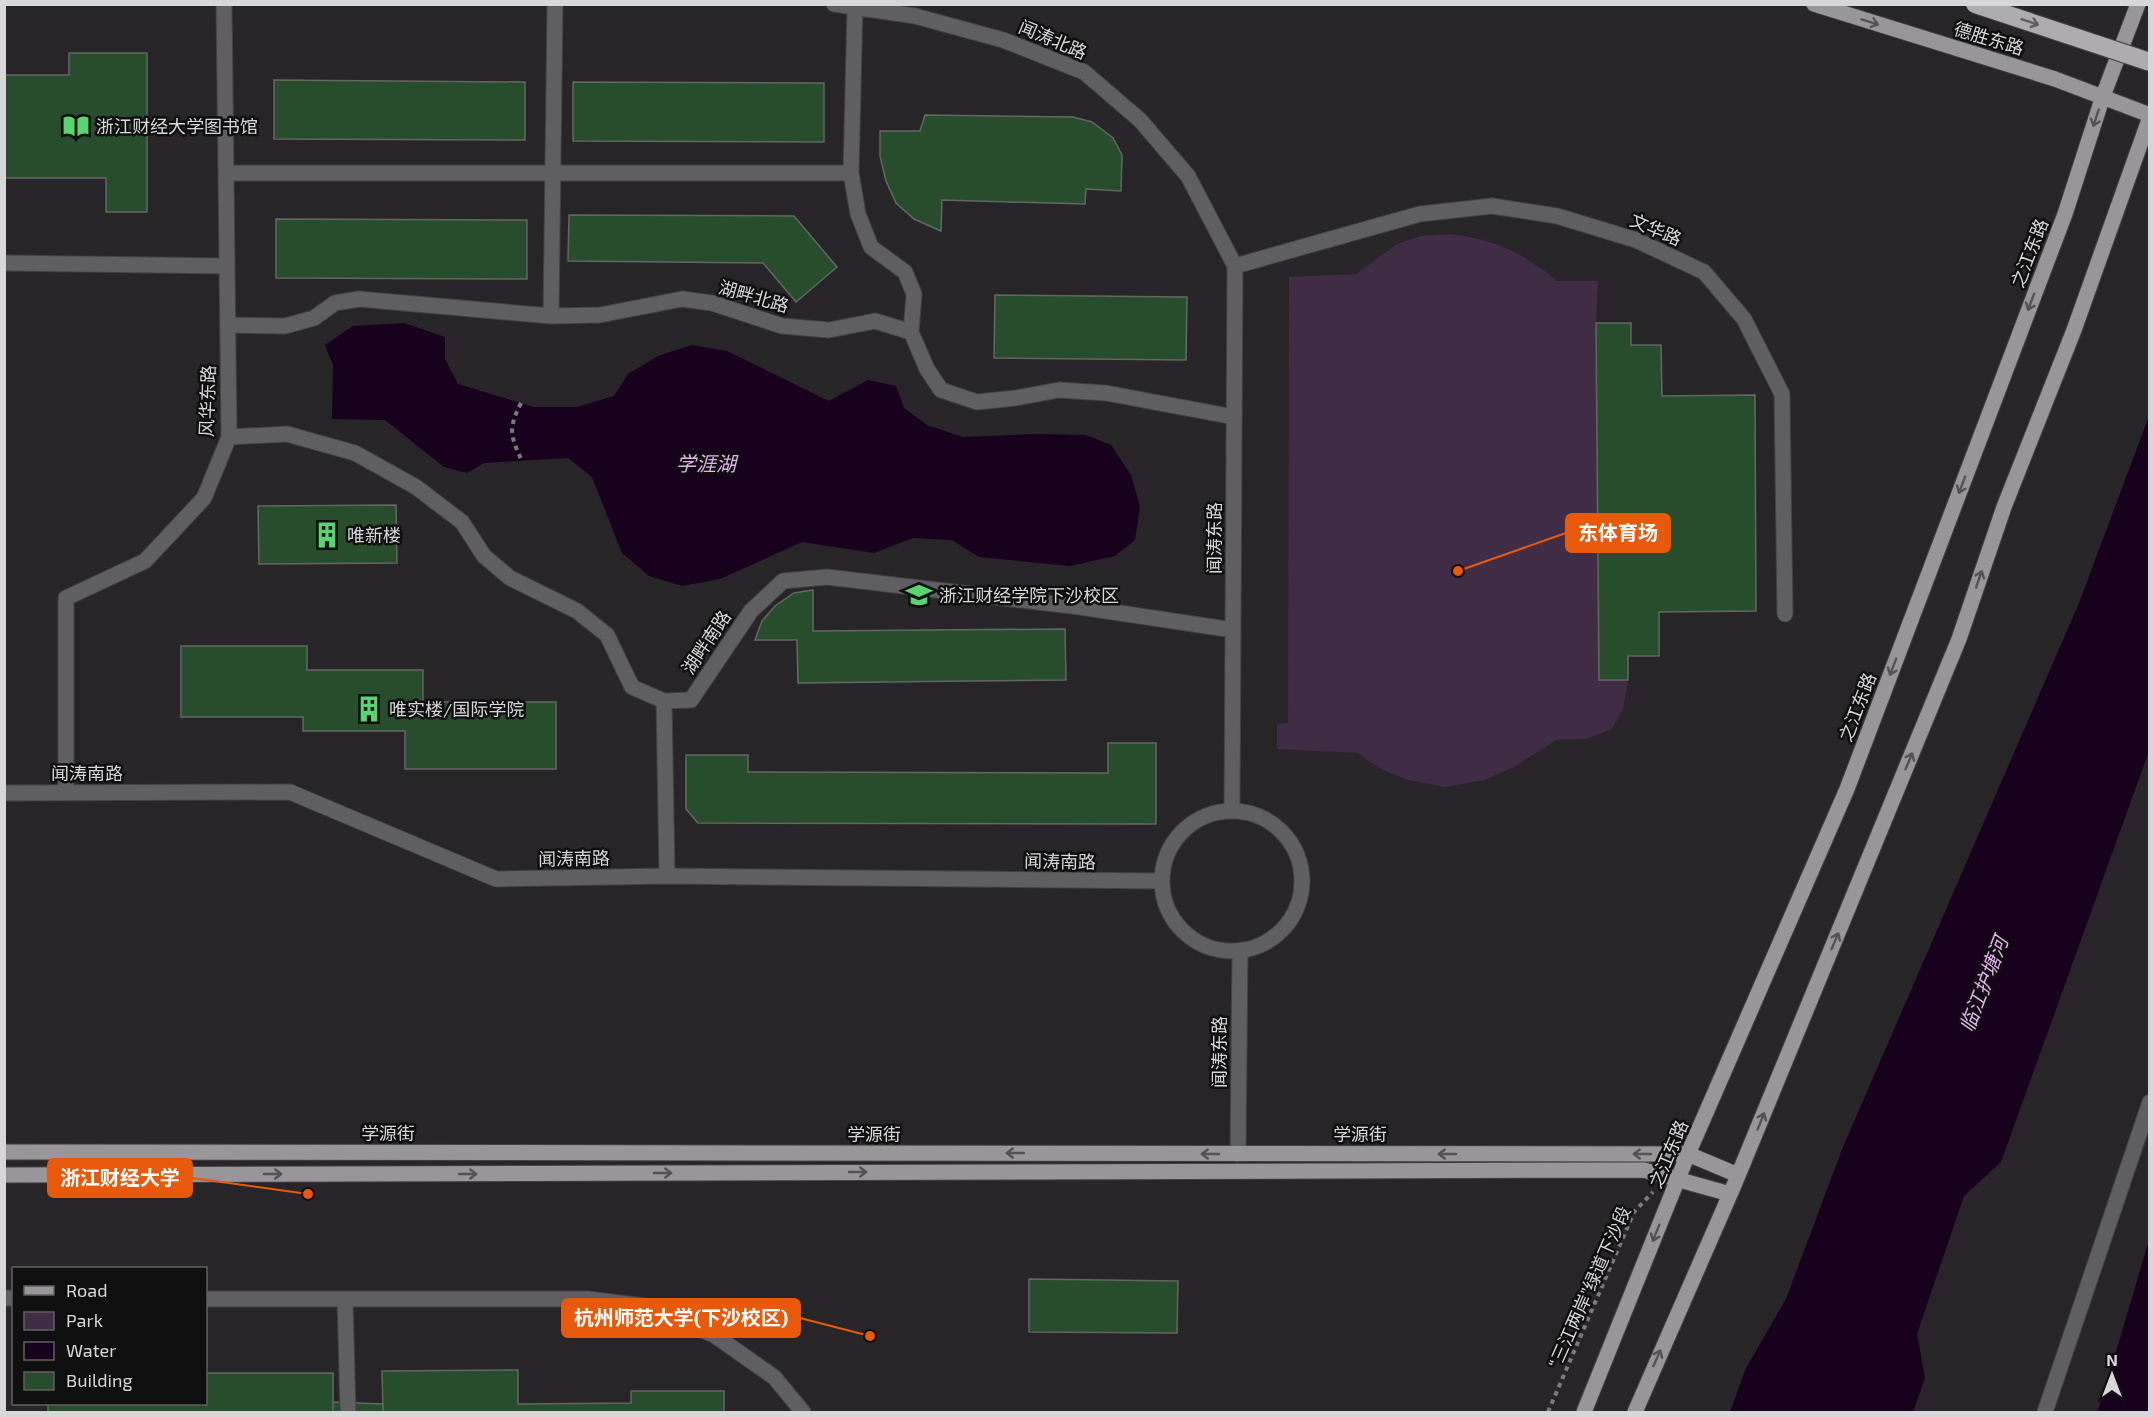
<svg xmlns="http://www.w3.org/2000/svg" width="2154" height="1417" viewBox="0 0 2154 1417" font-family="'Exo 2','Noto Sans SC',sans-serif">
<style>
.green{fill:#402c45}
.water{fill:#17011c}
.building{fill:#284d2d;stroke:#636764;stroke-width:1.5}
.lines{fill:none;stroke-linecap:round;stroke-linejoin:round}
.minor-casing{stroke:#444144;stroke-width:17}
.major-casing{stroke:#444144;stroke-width:17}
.path{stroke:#7c7a7d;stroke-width:4;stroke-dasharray:4.5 4.5;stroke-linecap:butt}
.minor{stroke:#5f5e60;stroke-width:15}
.major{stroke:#999699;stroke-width:15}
.highway-bridge-casing{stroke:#444144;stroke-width:20;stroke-linecap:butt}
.highway-bridge{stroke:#afacb0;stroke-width:18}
.oneway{stroke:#545254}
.oneway2{stroke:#605e60}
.labels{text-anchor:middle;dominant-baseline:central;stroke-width:5;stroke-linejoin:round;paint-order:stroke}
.street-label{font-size:18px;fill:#d7d6d8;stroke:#100f10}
.poi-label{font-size:18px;fill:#d7d6d8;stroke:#100f10;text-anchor:start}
.water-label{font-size:20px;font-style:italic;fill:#e3b1ee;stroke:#100f10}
.leader{fill:none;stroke:#e8590c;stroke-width:2}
.callout-dot{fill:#e8590c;stroke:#100f10;stroke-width:2}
.callout{fill:#e8590c;stroke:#e8590c;stroke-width:2}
.callout-label{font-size:20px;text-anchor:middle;font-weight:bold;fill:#fff}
</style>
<rect width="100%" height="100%" fill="#282528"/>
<path class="green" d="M1451,234C1496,240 1522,252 1557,281H1598L1596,323H1631L1628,680L1623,709L1612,729L1586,739L1556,740L1514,767L1484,780L1445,787L1408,780L1379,768L1358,753L1277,749V724L1288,723L1289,277L1356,274L1397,244L1421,236Z"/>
<path class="water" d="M404,323L445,337V359L458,384L534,407H577L614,396L628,374L658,356L692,345L727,351L829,401L868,380L896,386L904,408L927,425L963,437L1035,434L1086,435L1111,445L1131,475L1140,507L1135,540L1115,556L1070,566L979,557L952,540L913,538L874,553L802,542L720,579L682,586L649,576L622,553L592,477L568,458L484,463L467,473L444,467L385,420L332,419L333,365L325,345L353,326Z
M2149,416V751L2001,1162L1964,1196L1917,1334L1925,1378L1913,1412H1730L1746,1368L1786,1299L1843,1147L2079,603Z
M2149,1240V1412H2097L2105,1389Z"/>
<path class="building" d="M69,53H147V212H106V178H4V75H69Z
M274,80L525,82V140L274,139Z
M573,82L824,83V142L573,141Z
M925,115L1073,117L1092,122L1113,138L1122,155L1121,191L1086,189L1085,204L942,200L941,231L914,219L896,203L886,181L880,156V131H920Z
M569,215L794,216L837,267L796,302L763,263L568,261Z
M276,219L527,220V279L276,278Z
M995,295L1187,297L1186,360L994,358Z
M1596,323H1631V345H1661L1662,396L1755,395L1756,611L1659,612V656H1628V680H1599Z
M396,505L397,563L259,564L258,506Z
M813,590V631L1065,629L1066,680L798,683L797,640H755L762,621L775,606L794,593Z
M181,646H307V670H423V702H556V769H405V731H303V717H181Z
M1108,743H1156V824L698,823L686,809V755H748V772L1108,773Z
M1029,1279L1178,1281L1177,1333L1029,1332Z
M518,1370V1404L631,1403V1391H724V1412H383L382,1371Z
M206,1373H333V1412H48V1404H206Z
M333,1402L383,1404V1412H333Z"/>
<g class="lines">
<g class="minor-casing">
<path id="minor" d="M834,4L915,16L1003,40L1084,72L1140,120L1188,176L1235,266L1232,810
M855,7L851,173L858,214L871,247L905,272L914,294L911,332
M226,173H851
M4,263L227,266
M1235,266L1420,214L1492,206L1557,216L1636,240L1704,272L1744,319L1782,394L1785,614
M551,316L555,4
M228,325L285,326L314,318L335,303L359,299L551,316L600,315L682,299L712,303L782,326L829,330L875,321L911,332L927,369L941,390L977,402L1016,398L1059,390L1106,393L1234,417
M229,437L287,434L355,453L416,487L462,522L484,556L510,578L577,611L607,635L632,687L664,701L691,700L751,611L783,581L827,577L1080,607L1233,630
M664,701L667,876
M66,792V598L145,561L204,498L229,437L224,4
M4,793L290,792L496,879L667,876L1161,881
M1162 881a70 70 0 1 1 140 0a70 70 0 1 1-140 0Z
M1238,1154L1240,951
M4,1298H14
M206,1299H588L644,1306L714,1335L774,1377L803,1412
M345,1300L348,1412
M2045,1412L2150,1102"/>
</g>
<g class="major-casing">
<path id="major" d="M1814,4L2055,79L2150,115
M4,1152L1688,1154L1738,1175
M4,1175L1644,1170L1730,1194
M1584,1412L1688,1154L1847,789L2065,214L2103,96L2138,4
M1635,1412L1735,1183L1959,639L2004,507L2074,330L2150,117"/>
</g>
<path class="path" d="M521,403C508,429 510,435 522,461
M1548,1412L1634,1212L1653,1192"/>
<use href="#minor" class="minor"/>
<use href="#major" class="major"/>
<g class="highway-bridge-casing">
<path id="highway-bridge" d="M1975,4L2150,62"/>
</g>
<use href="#highway-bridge" class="highway-bridge"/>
</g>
<defs><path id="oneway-shaft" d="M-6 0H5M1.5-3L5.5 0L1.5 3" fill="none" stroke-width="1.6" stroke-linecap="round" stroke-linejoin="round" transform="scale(1.5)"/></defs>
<g class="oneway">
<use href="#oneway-shaft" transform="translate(1870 22) rotate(17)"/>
<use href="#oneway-shaft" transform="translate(2096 118) rotate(108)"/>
<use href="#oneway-shaft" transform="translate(2031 302) rotate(111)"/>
<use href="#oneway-shaft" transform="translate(1962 485) rotate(111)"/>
<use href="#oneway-shaft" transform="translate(1979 579) rotate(-71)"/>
<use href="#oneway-shaft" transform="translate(1893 667) rotate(111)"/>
<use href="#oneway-shaft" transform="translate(1909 761) rotate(-67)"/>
<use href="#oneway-shaft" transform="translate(1835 941) rotate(-67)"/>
<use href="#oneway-shaft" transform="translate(1761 1121) rotate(-68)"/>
<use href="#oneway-shaft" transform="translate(1015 1153) rotate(-180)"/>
<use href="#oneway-shaft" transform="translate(1210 1154) rotate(-180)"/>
<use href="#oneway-shaft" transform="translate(1447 1154) rotate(-180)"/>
<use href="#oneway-shaft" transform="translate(1642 1154) rotate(-180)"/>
<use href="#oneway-shaft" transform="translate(858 1172)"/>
<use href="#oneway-shaft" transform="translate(663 1173)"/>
<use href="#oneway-shaft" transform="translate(273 1174)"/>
<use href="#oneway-shaft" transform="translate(468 1174)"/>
<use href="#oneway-shaft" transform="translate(1656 1233) rotate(112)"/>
<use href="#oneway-shaft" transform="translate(1657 1358) rotate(-66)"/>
</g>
<use class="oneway2" href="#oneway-shaft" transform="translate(2030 22) rotate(18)"/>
<defs>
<g id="library-bare" transform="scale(2.07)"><path d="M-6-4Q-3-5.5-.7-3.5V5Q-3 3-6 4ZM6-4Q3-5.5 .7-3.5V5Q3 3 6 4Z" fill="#58d570" stroke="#100f10" stroke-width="2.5" paint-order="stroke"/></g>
<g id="building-bare" transform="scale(2.07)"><path d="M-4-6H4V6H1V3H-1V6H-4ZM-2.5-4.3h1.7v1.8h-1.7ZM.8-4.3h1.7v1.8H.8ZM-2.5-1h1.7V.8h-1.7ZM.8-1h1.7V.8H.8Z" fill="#58d570" stroke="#100f10" stroke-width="2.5" paint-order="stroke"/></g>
<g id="university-bare" transform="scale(2.07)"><path d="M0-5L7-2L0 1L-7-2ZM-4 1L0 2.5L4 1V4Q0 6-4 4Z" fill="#58d570" stroke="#100f10" stroke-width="2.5" paint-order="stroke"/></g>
</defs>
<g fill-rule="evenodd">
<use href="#library-bare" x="76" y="126"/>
<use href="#building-bare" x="327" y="535"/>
<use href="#university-bare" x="919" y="595"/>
<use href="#building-bare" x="369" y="709"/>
</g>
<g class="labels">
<g class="street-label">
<text transform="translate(1989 38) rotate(17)">德胜东路</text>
<text transform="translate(1053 39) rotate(23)">闻涛北路</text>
<text transform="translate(1656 229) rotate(23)">文华路</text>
<text transform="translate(2029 253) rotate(-69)">之江东路</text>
<text transform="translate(754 296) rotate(16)">湖畔北路</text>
<text transform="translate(207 401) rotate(-88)">风华东路</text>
<text transform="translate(1214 538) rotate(-90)">闻涛东路</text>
<text transform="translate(706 642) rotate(-56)">湖畔南路</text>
<text transform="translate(1857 707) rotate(-69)">之江东路</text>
<text x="87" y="773">闻涛南路</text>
<text transform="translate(574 858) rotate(-1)">闻涛南路</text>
<text transform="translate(1060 861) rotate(1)">闻涛南路</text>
<text transform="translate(1219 1052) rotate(-90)">闻涛东路</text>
<text x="388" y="1133">学源街</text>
<text x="874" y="1134">学源街</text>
<text x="1360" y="1134">学源街</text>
<text transform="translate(1668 1154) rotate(-67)">之江东路</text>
<text transform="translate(1589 1287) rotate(-66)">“三江两岸”绿道下沙段</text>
</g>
<g class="poi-label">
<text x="96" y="126">浙江财经大学图书馆</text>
<text x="347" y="535">唯新楼</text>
<text x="939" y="595">浙江财经学院下沙校区</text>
<text x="389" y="709">唯实楼/国际学院</text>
</g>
<g class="water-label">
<text x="706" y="463">学涯湖</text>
<text transform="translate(1983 984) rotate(-69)">临江护塘河</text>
</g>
</g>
<path class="leader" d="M1458 571L1566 533M308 1194L192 1178M870 1336L800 1318"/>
<g class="callout-dot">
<circle cx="1458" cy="571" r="6"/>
<circle cx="308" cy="1194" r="6"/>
<circle cx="870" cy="1336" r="6"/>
</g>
<g class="callout">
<rect x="1566" y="514" width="104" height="38" rx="6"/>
<rect x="48" y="1159" width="144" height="38" rx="6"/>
<rect x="562" y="1299" width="238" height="38" rx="6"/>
</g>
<g class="callout-label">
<text x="1618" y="540">东体育场</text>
<text x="120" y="1185">浙江财经大学</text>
<text x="681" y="1325">杭州师范大学(下沙校区)</text>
</g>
<rect width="2154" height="1417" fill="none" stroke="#d7d6d8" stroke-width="12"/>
<rect x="12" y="1267" width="195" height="138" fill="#100f10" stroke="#605f60" stroke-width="1.5"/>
<rect x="24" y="1286" width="30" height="9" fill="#999699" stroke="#605f60" stroke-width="1.5"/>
<text x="66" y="1297" font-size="18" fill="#d7d6d8">Road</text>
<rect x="24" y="1312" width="30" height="18" fill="#402c45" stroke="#605f60" stroke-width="1.5"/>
<text x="66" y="1327" font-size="18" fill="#d7d6d8">Park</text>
<rect x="24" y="1342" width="30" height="18" fill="#17011c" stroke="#605f60" stroke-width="1.5"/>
<text x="66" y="1357" font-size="18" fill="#d7d6d8">Water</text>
<rect x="24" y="1372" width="30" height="18" fill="#284d2d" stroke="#605f60" stroke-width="1.5"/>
<text x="66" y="1387" font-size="18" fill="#d7d6d8">Building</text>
<g transform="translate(2112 1375)" stroke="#100f10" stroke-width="4.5" paint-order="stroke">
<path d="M0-4.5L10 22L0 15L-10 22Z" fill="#d7d6d8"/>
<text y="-9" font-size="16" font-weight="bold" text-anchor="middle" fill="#d7d6d8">N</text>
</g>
</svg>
